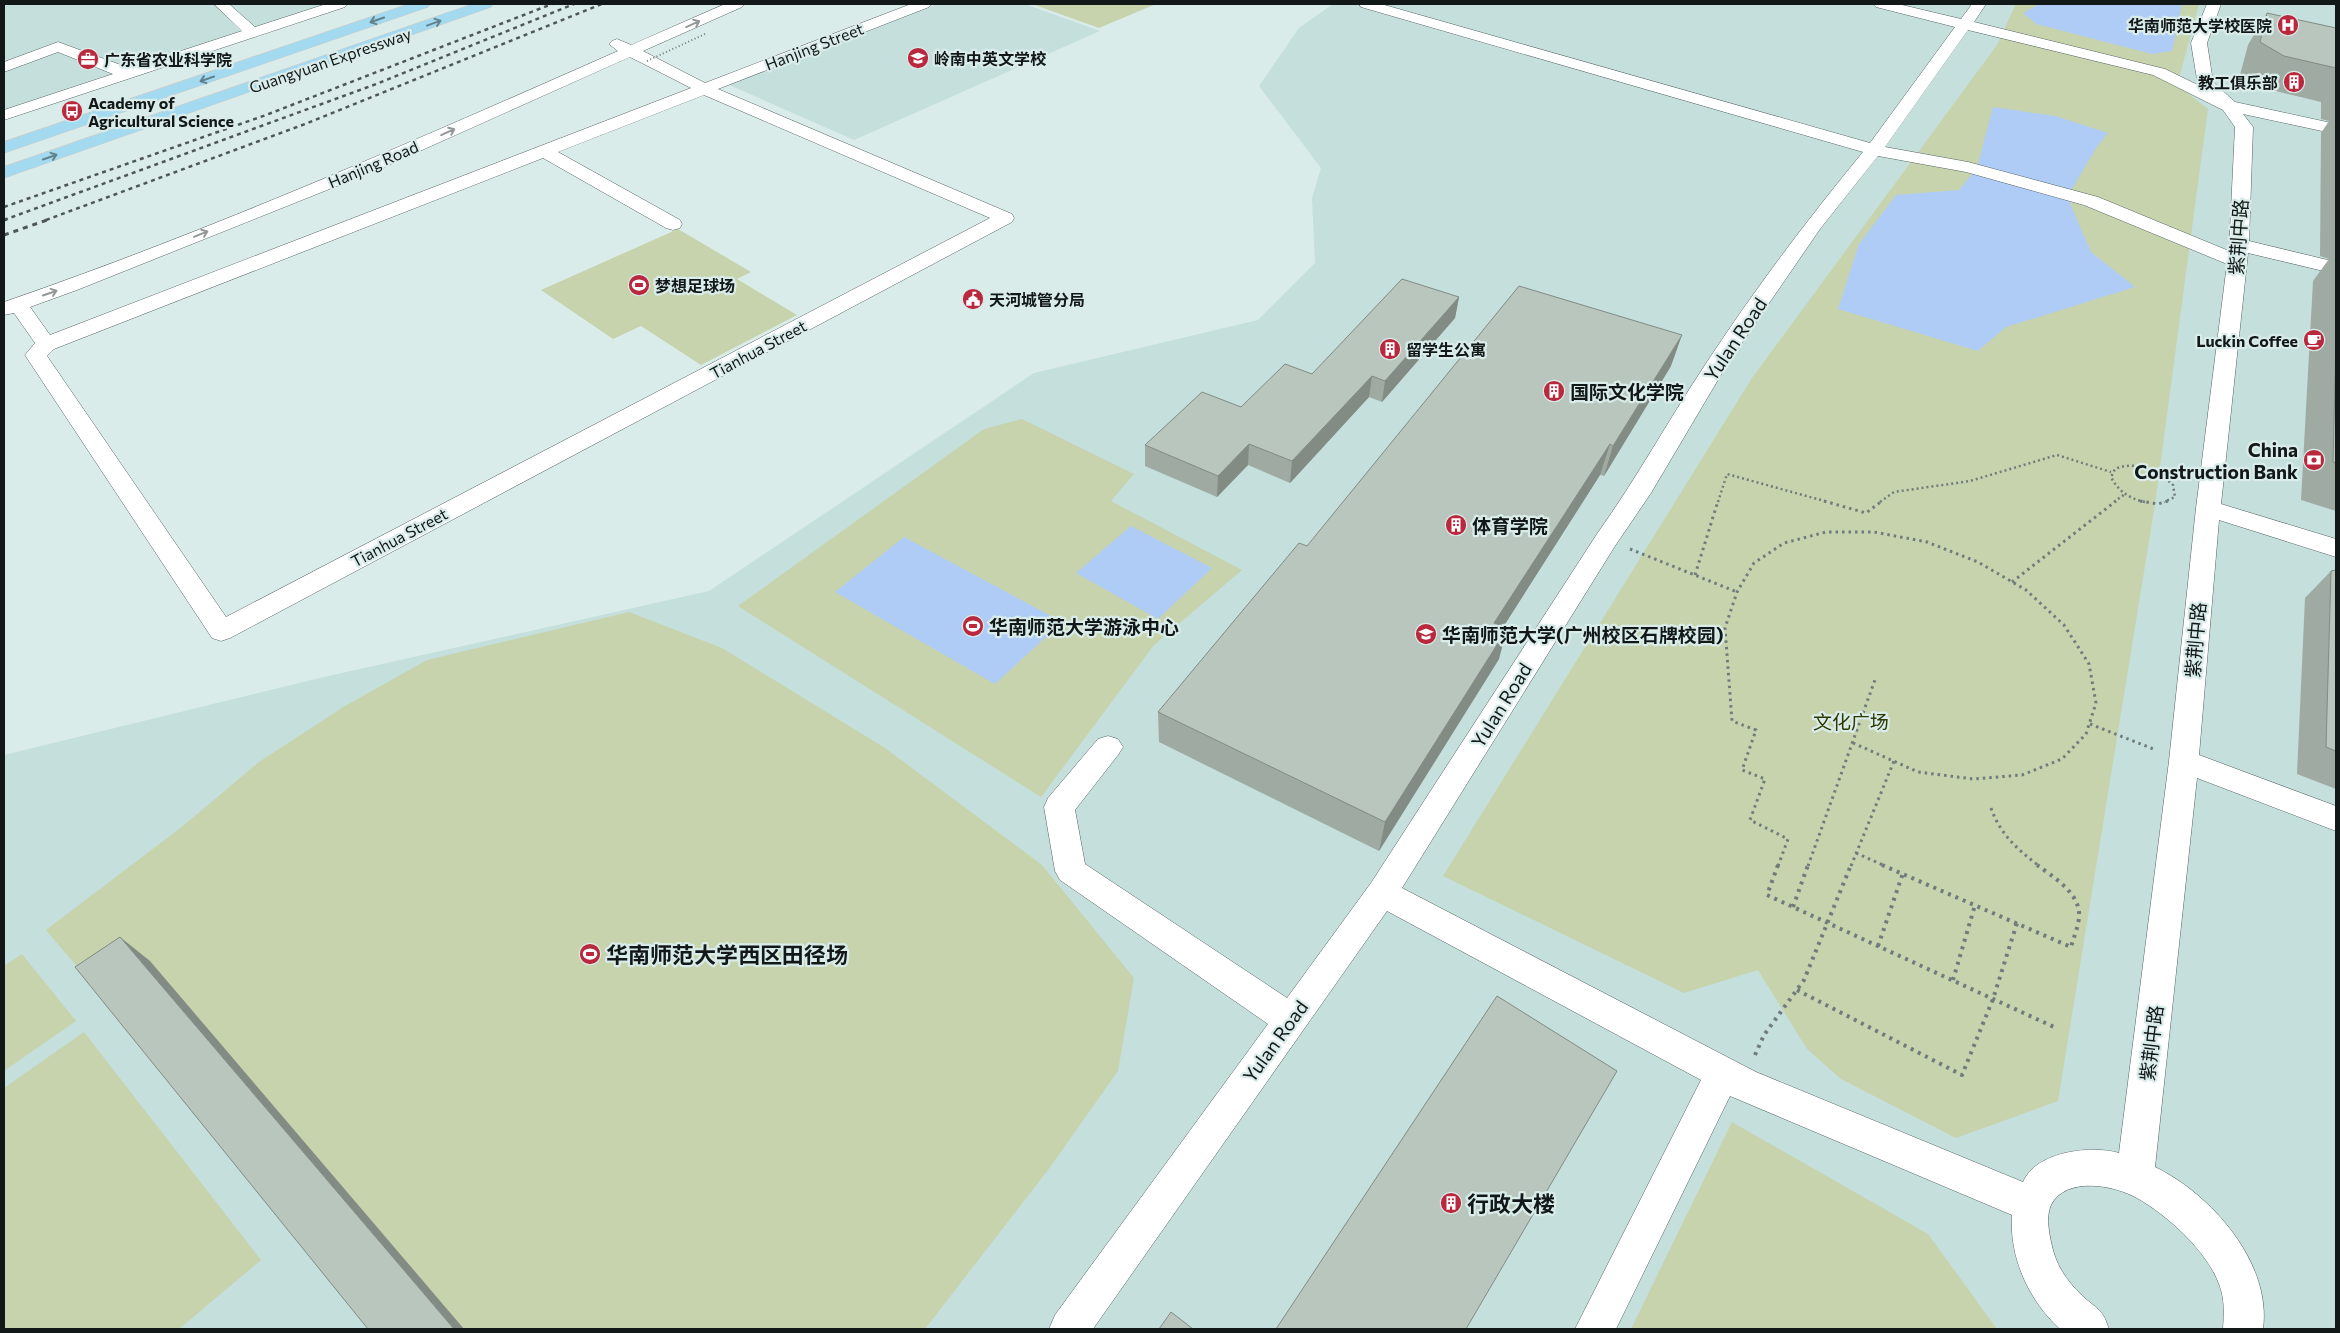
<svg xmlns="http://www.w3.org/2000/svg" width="2340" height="1333" viewBox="0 0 2340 1333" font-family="Commissioner,'Noto Sans SC',sans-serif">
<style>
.built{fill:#c4dfdc}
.green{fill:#c7d3ac}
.water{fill:#afccf7}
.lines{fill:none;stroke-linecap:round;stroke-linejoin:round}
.minor-casing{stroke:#556463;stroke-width:1}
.highway-casing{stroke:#c6c8c7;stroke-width:1}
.path-far2{stroke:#707c7b;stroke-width:2.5;stroke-dasharray:2 3;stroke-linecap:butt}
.path-far1{stroke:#707c7b;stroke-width:3;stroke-dasharray:2.5 4;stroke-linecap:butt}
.path{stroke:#707c7b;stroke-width:4;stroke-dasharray:3 5;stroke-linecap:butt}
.minor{fill:#fff;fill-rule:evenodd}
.highway{fill:#a3daf0;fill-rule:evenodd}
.rail-far1{stroke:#4e5756;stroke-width:2.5;stroke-dasharray:4 4;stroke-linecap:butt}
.rail{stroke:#4e5756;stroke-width:3;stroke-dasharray:5 5;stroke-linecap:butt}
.path-bridge{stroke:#707c7b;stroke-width:2;stroke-dasharray:1 2.5;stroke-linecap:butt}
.wall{fill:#9faaa3}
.shaded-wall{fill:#828b84}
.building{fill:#b9c6bd;stroke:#828b84}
.oneway{stroke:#62838e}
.oneway2{stroke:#949797}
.labels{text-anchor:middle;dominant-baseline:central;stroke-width:4.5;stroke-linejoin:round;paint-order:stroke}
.far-poi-label{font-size:16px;font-weight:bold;fill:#121817;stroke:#daecea;text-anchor:start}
.far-street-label{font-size:16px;fill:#121817;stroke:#daecea}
.street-label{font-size:19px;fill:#121817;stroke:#daecea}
.poi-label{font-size:19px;font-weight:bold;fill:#121817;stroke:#daecea;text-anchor:start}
.park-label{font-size:19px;fill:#2d3900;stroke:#daecea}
.near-poi-label{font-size:22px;font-weight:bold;fill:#121817;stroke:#daecea;text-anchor:start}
</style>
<rect width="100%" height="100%" fill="#daecea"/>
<path class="built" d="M4,4H339L4,115Z
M937,4H1025L1100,31L854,140L727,84Z
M1333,4H2336V1329H4V755L324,677L709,591L1034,373L1258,320L1315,263L1312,198L1321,168L1259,86L1299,28Z"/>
<path class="green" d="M1032,4H1156L1099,28Z
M2016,4H2199L2177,85L2208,109L2155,504L2058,1101L1956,1138L1841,1079L1807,1049L1758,970L1684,993L1443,876L1752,378L1997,45Z
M678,229L751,272L737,279L797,315L701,365L641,326L613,339L541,290Z
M1022,419L1134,474L1111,501L1242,570L1154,645L1041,797L738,606L984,429Z
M629,612L722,648L885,748L1042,865L1134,978L1118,1071L1048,1170L925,1329H383L46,930L183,826L259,762L345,706L427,660Z
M22,954L76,1021L4,1071V966Z
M84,1032L261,1260L179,1329H4V1088Z
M1732,1122L1928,1234L1997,1329H1631Z"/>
<path class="water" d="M2039,4H2182L2172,51L2152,54L2036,24L2023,13Z
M1993,107L2055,116L2108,133L2096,148L2069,194L2071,206L2091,252L2135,287L2006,327L1978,351L1838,309L1859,244L1896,195L1959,190L1977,168Z
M1131,526L1212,568L1158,619L1076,573Z
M904,537L1062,622L995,684L835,592Z"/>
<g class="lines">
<g class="minor-casing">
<path id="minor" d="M214,4H229L255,27L326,4H347L345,7L4,120V110L113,74L58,52L4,72V62L58,42L129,68L242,31Z
M725,4H744L742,7L643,51L705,83L911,4H931L929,7L718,89L1012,214L1014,218L1012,222L230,638L221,641L212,638L25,355L35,343L14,313L4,315V302C213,230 416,140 618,51L609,44L612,41L617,39L631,45ZM630,57L691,88L50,335L30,307L77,290L382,168ZM704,95L990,218L226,617L47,356L54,349L543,158L666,228L673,230L680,228L682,224L680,220L558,152Z
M1359,4H1381L1870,143L1955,27L1876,7L1874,4H1898L1961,19L1972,4H1986L1974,22L2165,69L2198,85L2191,43L2207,4H2221L2207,43L2213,82L2235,102L2336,124V134L2243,114L2253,127L2249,241L2336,262V274L2248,253L2221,504L2336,539V557L2219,520L2199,755L2336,806V831L2197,778L2155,1167C2211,1194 2272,1263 2263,1329H2223C2224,1314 2225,1299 2219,1284C2207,1251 2167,1215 2137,1198C2114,1185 2066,1176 2051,1205C2045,1218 2050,1238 2053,1250C2058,1270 2072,1287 2087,1300C2092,1304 2099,1309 2103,1315C2106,1319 2107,1325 2109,1329H2060C2029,1301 2009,1257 2012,1215L1730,1096L1616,1329H1575L1701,1080L1387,911L1093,1329H1049L1055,1315L1268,1024L1060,880L1055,871L1044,807L1048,798L1098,739L1108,736L1118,739L1123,747L1118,755L1075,810L1085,864L1287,998L1371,883L1597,534C1637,478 1669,419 1707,362C1755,289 1807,220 1863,152L1361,7ZM1968,30L2153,75L2223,110L2235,127L2229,251L2098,197L1968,162L1885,147ZM1878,156L1966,172L2084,205L2227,264L2196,508L2169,761L2119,1153C2092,1145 2036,1151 2023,1182L1756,1072L1402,888L1615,546L1651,493L1728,363L1820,229Z"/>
</g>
<g class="highway-casing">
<path id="highway" d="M409,4H430L428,7L4,153V142Z
M473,4H493L491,7L4,178V167Z"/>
</g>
<path class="path-far2" d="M1718,502L1727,474L1828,502
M1880,502L1894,492L1970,481L2057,455L2111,472
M2114,502L2125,494
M2145,502C2130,499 2118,491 2111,477L2115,469C2135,460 2158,471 2173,485L2175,497L2164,502"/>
<path class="path-far1" d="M1824,501L1866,513L1882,501
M2140,501L2158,504L2168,501
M1630,549L1737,592
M1695,575L1718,501
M2012,582L2116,501
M2090,724L2156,750
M1991,808C2000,834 2017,849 2039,866
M1856,853L1885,866
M1778,866L1788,839L1750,820L1765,779L1742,770L1756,730L1732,721L1725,628L1737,592L1754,563L1784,543L1826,532H1874L1927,542L1978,562L2026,590L2064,625L2089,664L2096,703L2086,734L2062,759L2022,775L1973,779L1918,772L1851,742
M1808,866L1876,677
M1851,866L1894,761"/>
<path class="path" d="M1778,865L1767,895L2054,1027
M1882,865L2071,947C2074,936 2080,923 2079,912C2077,891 2052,876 2037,865
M1793,907L1808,865
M1878,946L1903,873
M1953,980L1975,905
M1797,990L1962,1075L1993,999L2017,923
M1755,1055L1764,1035L1804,980L1851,865"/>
<use href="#minor" class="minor"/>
<use href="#highway" class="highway"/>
<path class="rail-far1" d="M4,207L266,115L552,4
M4,220L379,83L574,4
M46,220L305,124L602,4"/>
<path class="rail" d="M4,220L7,219
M4,235L50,219"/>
<path class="path-bridge" d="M647,61L705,34"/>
</g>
<path class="wall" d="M2267,13L2336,28V511L2301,500L2313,281L2329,259L2320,256L2321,133L2329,121L2321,119V102L2264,88L2240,75L2248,45Z
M1459,297L1455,318L1382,402L1369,397L1290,483L1248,465L1217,497L1145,466V445L1241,407L1312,374Z
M1671,366L1604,476L1600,475L1503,627L1499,659L1379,851L1159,742L1158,712L1307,546Z
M2336,570V789L2297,774L2305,598L2331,571Z"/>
<path class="shaded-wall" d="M1459,297L1455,318L1382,402L1385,381Z
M1682,335L1671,366L1604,476L1613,446Z
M1372,376L1369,397L1290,483L1292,461Z
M1249,444L1248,465L1217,497L1218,476Z
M1610,444L1600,475L1486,654L1494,623Z
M1507,629L1499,659L1379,851L1385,822Z
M120,937L150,961L464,1329H454Z"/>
<path class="building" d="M2267,13L2336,28V68L2284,56L2260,42Z
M1402,279L1459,297L1385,381L1372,376L1292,461L1249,444L1218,476L1145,445L1202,392L1241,407L1285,364L1312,374Z
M1519,286L1682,335L1613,446L1610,444L1494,623L1507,629L1385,822L1158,712L1299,543L1307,546Z
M2336,342V463L2333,462Z
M2336,570V751L2326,747L2331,571Z
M120,937L454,1329H368L75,967Z
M1497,996L1617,1071L1466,1329H1276Z
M1171,1312L1193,1329H1159Z"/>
<defs><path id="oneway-shaft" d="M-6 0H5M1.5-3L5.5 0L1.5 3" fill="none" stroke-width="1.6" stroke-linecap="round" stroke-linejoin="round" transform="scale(1.25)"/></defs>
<g class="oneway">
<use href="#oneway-shaft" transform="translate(377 20) rotate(161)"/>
<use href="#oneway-shaft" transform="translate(434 23) rotate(-20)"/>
<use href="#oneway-shaft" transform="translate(207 79) rotate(161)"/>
<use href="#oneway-shaft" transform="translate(50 157) rotate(-19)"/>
</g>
<g class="oneway2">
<use href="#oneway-shaft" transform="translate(693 24) rotate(-24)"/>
<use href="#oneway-shaft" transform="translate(448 132) rotate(-24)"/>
<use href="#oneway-shaft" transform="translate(201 234) rotate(-22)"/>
<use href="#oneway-shaft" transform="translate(50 293) rotate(-19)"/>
</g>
<defs>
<g id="hospital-disc" transform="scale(1.125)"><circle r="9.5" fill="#b9283d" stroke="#daecea"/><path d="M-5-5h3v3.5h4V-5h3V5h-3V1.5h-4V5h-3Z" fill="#fff"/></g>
<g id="school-disc" transform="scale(1.125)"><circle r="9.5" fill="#b9283d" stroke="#daecea"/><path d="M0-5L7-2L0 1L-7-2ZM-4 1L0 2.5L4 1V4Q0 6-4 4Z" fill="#fff"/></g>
<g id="office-disc" transform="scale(1.125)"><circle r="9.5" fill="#b9283d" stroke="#daecea"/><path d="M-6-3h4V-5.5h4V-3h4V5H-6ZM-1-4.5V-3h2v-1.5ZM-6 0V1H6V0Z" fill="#fff"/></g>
<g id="building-disc" transform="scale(1.125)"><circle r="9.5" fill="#b9283d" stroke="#daecea"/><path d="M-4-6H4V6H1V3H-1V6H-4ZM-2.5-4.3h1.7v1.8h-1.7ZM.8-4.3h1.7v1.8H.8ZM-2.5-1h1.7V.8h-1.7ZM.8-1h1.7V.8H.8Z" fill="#fff"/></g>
<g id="bus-disc" transform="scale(1.125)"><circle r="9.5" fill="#b9283d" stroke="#daecea"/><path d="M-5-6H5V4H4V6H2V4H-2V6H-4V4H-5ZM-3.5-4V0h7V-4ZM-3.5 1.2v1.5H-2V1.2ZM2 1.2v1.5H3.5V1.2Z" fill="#fff"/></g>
<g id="stadium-disc" transform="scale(1.125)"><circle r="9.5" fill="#b9283d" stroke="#daecea"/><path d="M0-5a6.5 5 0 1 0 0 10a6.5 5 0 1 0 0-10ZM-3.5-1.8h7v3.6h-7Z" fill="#fff"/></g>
<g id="civic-disc" transform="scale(1.125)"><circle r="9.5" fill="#b9283d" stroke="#daecea"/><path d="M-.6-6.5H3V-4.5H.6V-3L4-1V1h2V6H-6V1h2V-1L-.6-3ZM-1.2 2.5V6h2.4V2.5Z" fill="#fff"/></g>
<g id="cafe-disc" transform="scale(1.125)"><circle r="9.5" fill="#b9283d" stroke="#daecea"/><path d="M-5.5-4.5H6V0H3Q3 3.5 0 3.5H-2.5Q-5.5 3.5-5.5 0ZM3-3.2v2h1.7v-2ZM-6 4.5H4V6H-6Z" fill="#fff"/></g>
<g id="bank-disc" transform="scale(1.125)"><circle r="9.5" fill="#b9283d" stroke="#daecea"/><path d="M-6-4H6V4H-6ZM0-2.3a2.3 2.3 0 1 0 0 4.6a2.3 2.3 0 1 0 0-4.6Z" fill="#fff"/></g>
<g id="university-disc" transform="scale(1.125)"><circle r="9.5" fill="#b9283d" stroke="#daecea"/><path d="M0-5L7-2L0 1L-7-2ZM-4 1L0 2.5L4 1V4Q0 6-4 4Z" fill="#fff"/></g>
</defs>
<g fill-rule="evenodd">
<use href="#hospital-disc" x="2288" y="25"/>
<use href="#school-disc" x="918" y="58"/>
<use href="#office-disc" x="88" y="59"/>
<use href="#building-disc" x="2294" y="82"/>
<use href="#bus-disc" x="72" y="111"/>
<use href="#stadium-disc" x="639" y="285"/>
<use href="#civic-disc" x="973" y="299"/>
<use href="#cafe-disc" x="2314" y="340"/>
<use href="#building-disc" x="1390" y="349"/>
<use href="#building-disc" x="1554" y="391"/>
<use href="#bank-disc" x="2314" y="460"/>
<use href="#building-disc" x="1456" y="525"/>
<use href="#stadium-disc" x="973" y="626"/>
<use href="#university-disc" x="1426" y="634"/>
<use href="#stadium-disc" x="590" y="954"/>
<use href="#building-disc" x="1451" y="1203"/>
</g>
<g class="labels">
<g class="far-poi-label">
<text x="2272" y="25" text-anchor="end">华南师范大学校医院</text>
<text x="934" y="58">岭南中英文学校</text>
<text x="104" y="59">广东省农业科学院</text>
<text x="2278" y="82" text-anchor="end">教工俱乐部</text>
<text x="88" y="102">Academy of<tspan x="88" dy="18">Agricultural Science</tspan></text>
<text x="655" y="285">梦想足球场</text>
<text x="989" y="299">天河城管分局</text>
<text x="2298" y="340" text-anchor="end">Luckin Coffee</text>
<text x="1406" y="349">留学生公寓</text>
</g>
<g class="far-street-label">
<text transform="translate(814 46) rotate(-21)">Hanjing Street</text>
<text transform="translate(330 60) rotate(-19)">Guangyuan Expressway</text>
<text transform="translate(373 164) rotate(-23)">Hanjing Road</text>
<text transform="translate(758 349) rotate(-28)">Tianhua Street</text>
<text transform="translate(399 537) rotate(-28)">Tianhua Street</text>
</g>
<g class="street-label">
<text transform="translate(2238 237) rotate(-86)">紫荆中路</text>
<text transform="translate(1735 339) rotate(-56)">Yulan Road</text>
<text transform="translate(2195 640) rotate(-85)">紫荆中路</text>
<text transform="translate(1501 705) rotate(-58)">Yulan Road</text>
<text transform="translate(1275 1041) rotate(-54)">Yulan Road</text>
<text transform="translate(2151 1043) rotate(-83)">紫荆中路</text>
</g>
<g class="poi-label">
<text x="1570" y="391">国际文化学院</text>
<text x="2298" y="449" text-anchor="end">China<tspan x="2298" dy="22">Construction Bank</tspan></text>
<text x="1472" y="525">体育学院</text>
<text x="989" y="626">华南师范大学游泳中心</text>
<text x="1442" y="634">华南师范大学(广州校区石牌校园)</text>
</g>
<g class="park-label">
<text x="1851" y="721">文化广场</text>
</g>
<g class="near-poi-label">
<text x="606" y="954">华南师范大学西区田径场</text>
<text x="1467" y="1203">行政大楼</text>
</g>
</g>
<rect width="2340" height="1333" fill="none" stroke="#121817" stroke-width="10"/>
</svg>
